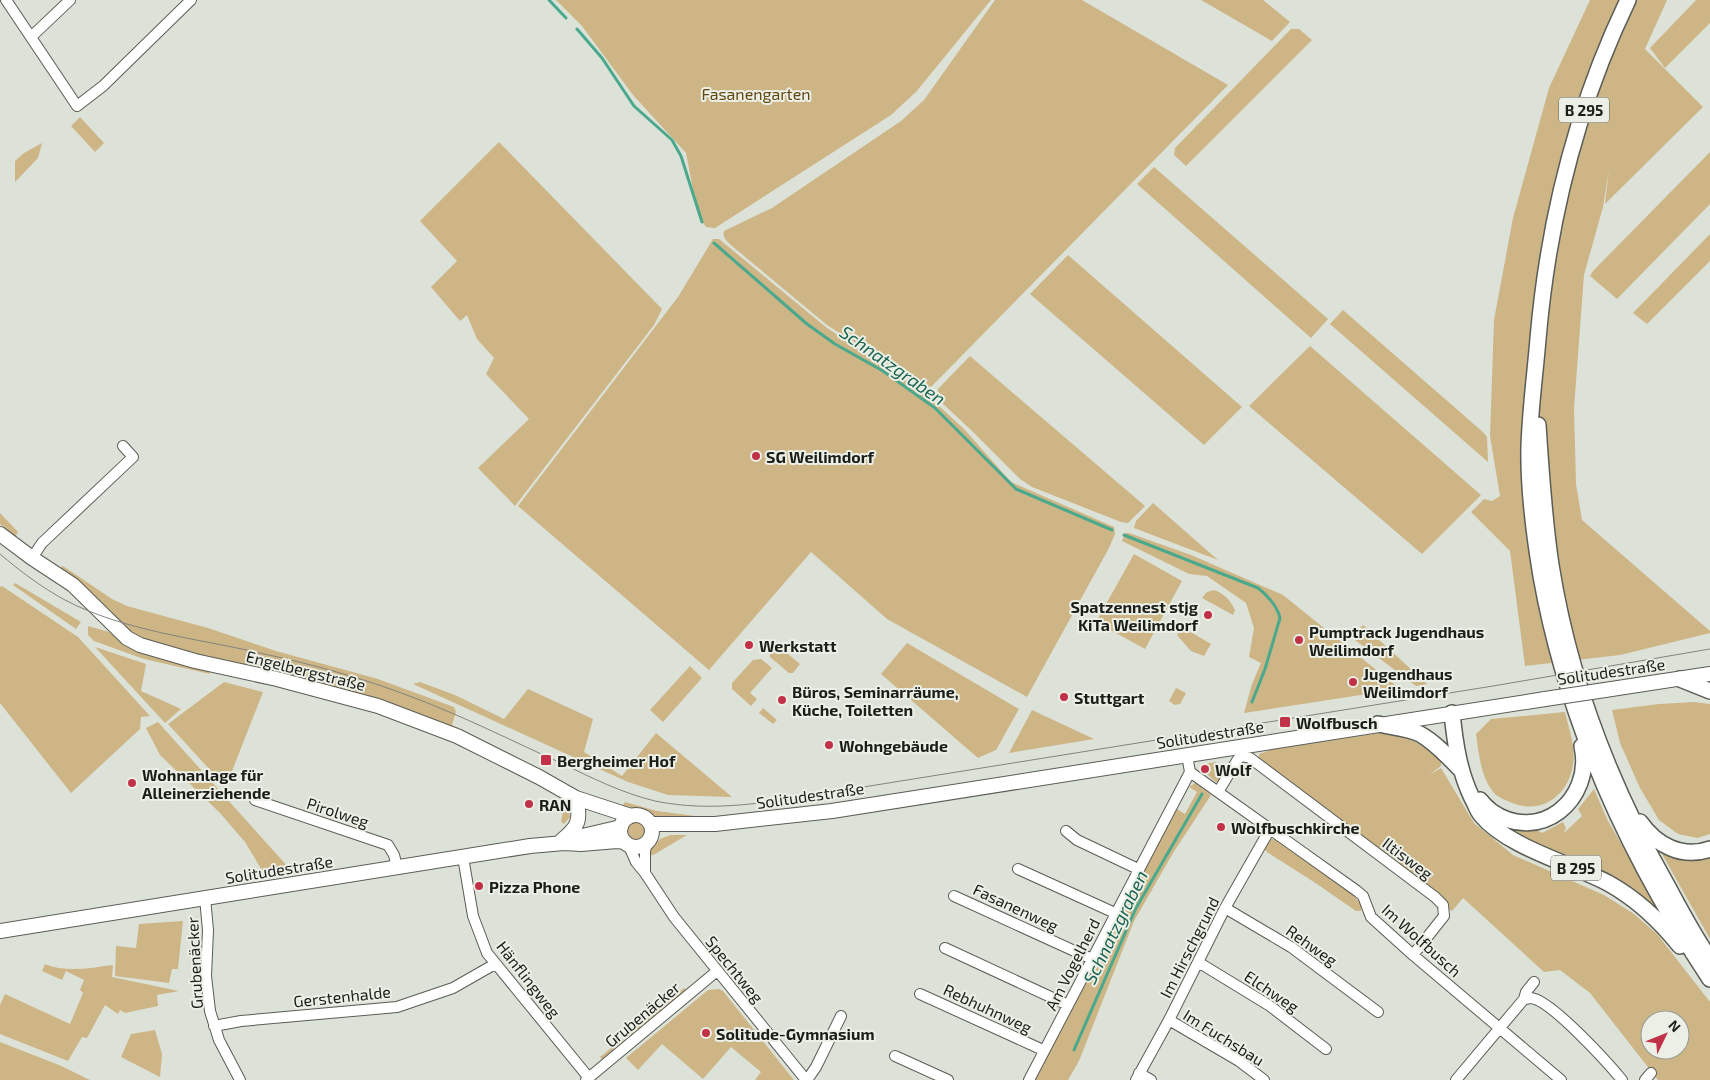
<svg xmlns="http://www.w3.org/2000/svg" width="1710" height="1080" viewBox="0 0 1710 1080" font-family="'Exo 2',sans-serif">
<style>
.green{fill:#cdb586;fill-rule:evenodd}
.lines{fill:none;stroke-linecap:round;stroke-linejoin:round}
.stream{stroke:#4aa98d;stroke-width:3}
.street-casing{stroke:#595d55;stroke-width:12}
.secondary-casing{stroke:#595d55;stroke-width:16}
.primary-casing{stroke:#595d55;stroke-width:18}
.street{stroke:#fff;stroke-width:10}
.secondary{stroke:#fff;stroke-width:14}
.primary{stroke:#fff;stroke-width:15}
.tram{stroke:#81847d;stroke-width:1}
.secondary-bridge-casing{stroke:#595d55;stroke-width:16;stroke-linecap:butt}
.secondary-bridge{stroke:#fff;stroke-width:14}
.poi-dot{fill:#c13148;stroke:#ebefe5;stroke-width:2}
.labels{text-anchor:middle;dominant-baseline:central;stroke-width:4;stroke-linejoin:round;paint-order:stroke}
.shield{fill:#ebefe5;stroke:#595c56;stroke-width:1}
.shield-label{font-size:15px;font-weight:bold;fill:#1b1d19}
.park-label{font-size:16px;fill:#624911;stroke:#ebefe5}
.poi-label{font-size:16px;font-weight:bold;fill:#1b1d19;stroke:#ebefe5;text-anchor:start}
.street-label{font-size:16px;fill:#1b1d19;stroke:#ebefe5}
.water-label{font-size:18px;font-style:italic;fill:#1b6451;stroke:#ebefe5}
</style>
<rect width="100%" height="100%" fill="#dde2d8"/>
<path class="green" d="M556,0H991L916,92L891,115L715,228L706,227L698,215L686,153L633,95L582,26Z
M995,0H1082L1228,85L932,386L926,388L827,325L732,246C727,241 722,238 724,231L772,208L901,121L924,100Z
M1201,0H1263L1290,22L1272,41Z
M1590,0H1667L1645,49L1703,107L1605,204L1609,170L1603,207L1584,275L1574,408L1576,484L1582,520L1710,631V633L1620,655L1525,666L1510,551L1471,512L1484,499L1492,501L1500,496L1490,436L1494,320L1513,218L1549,88Z
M1696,0H1710V23L1665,68L1650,48Z
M1291,29H1299L1312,40L1186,166L1174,155L1175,148Z
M80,117L104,143L95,152L71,126Z
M499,142L662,309L654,325L515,506L478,468L529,419L486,374L494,358L477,339L467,315L460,321L431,287L457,261L420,221Z
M42,143L38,158L15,182V161L24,153Z
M1710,152V204L1617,299L1590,276L1593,271Z
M1154,167L1328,319L1311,338L1137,184Z
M1710,234V261L1647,324L1633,313Z
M713,239H719L827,328L926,394L964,429L1011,482L1114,527L1115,534L1109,548L1027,697L887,619L811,552L709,670L518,506L678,297Z
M1068,255L1242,407L1204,445L1030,294Z
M1343,310L1484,433L1487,437L1488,462L1330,324Z
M1310,346L1481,495L1422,554L1249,406Z
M970,356L1145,506L1128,523L1121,522L1032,487L1020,479L971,430L942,403L938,397V389Z
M1153,503L1218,560L1134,528L1136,521Z
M0,513L18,532L15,537L0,524Z
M1125,533H1129L1191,555L1283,595L1400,689L1244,713L1252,684L1261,663L1249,657L1254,628L1246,603L1207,576L1189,574L1122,541Z
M1134,554L1182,581L1145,649L1096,622Z
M63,566L112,599L127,606L208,628L276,651L378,679L454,707L456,712L452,725L458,728L457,730L408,710L380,700L154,645L129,633L60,568Z
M15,583L81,622L76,629L13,585Z
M2,586L78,637L150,716L141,717L140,729L71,793L0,703V587Z
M1214,590C1225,594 1230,600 1235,610L1233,615L1202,598L1207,592Z
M1363,625L1427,684L1416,686L1355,640L1354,634Z
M88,626L109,632L127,645L155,657L209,670L210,674L144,659L94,641L88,635Z
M1182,627L1211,644L1204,656L1191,651L1177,635Z
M907,643L1019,709L996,750L978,758L881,674Z
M777,645L800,664L793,673H789L770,657V653Z
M95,647L146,664L141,691L181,709L165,723Z
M761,659L772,668L750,693L757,699L751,706L732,689V683L753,660Z
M690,666L702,678L663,722L650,710Z
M224,682L263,692L225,789L210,770L168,724Z
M420,682L455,695L504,719L528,689L593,719L584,752L622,776L656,733L732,797L668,795L628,782L413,684Z
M1176,688L1186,693L1180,704L1175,705L1169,701Z
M1694,702L1710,704V834L1697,838L1678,834L1659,820L1640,788L1620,743L1612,710L1659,704Z
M763,708L777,720L773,724L759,713Z
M1032,710L1094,739L1009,753Z
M1565,712C1569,729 1576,747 1573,764C1569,796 1540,816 1510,802C1505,800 1500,798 1496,795C1481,780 1479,755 1476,734L1491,719Z
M158,722L289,868L263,872L245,842L220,813L160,755L146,728Z
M1380,733C1403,733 1422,745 1441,756V766L1429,775L1441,768L1474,823L1513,855L1604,895L1634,914L1657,934L1710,1002V1080H1658L1590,993L1560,970L1544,972L1463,898L1452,911L1443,905L1259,763V754L1273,749ZM1650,1020H1680V1050H1650Z
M1216,762L1221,780L1216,782L1200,768L1203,764Z
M1195,783L1211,795L1173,853L1134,921L1079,1061L1068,1080H1035L1120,914L1177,809L1185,814L1197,792L1189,787Z
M1594,789L1607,819L1659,910C1612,871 1551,859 1501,824L1534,828L1542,833L1563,822L1566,828L1564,833L1582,816L1578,809Z
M625,802L657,811L695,816V818L657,819L643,810L620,809Z
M564,805L568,808L570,817L564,824L561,822Z
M627 831a9 9 0 1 1 18 0a9 9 0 1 1-18 0Z
M671,835H687L655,854L649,856C652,844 659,838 671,835Z
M1271,839H1275L1350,892L1361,904V911H1356L1317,884L1267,852L1264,849L1267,841Z
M1658,847L1710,856V939Z
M183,921L178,969H172L169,983L115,976L116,946L136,948L139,924Z
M45,964C66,973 90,968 113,965L112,977L179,991L157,995L158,1006L125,1013L120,1010L118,1014L105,1005L87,1038L82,1037L68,1061L0,1034V1005L5,994L70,1024L83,993L80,990L84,980L66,971L62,980L42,971Z
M684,988L687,991L630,1037L627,1035Z
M719,989L723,991L794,1080H755L761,1072L731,1047L703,1079L662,1044L638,1070L626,1058L708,990Z
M155,1030L162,1054L160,1077L121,1057L131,1034Z
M622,1039L624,1042L602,1060L600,1057Z
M0,1042L59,1065L90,1080H0Z"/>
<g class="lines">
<path class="stream" d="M549,0L566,18
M577,29L602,58L634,106L672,140L681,156L702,222
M714,243L807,324L835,344L883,371L935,408L1016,489L1112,530
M1124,535L1258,588C1268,596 1277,605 1280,618L1265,669L1252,702
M1074,1050L1136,908L1202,794"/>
<g class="street-casing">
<path id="street" d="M6,0L77,106L103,86L191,0
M31,37L70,0
M32,558L42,543L133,457L123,446
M1190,772L1357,891L1363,896L1371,917L1413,955L1561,1080
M1218,792L1238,759L1242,756L1250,758L1435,897L1443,905L1444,916L1413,955
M255,800L388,845L394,855L397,867
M1066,831L1077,840L1138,869
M628,844L636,862L645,873L674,917L806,1080
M463,857L473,916L487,953L589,1078
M1018,869L1115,913
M645,873V851L647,843
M954,896L1092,959
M205,898L208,930L206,976L210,1011L219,1040L240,1080
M1225,908L1291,947L1378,1012
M945,948L1068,1005
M1198,962L1270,1006L1326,1049
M920,994L1043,1050
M1524,999L1526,992L1534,982
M1169,1020L1239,1061L1264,1080
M214,1026L241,1021L397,1007L453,988L495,964
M895,1056L948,1080
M1139,1073L1151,1080
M586,1080L717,971
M807,1080L816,1067L841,1016
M1029,1080L1190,772L1187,755
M1136,1080L1169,1020L1225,908L1270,829
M1456,1080L1524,999C1526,999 1529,998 1531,998C1551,1000 1608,1063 1622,1080
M1645,1080L1651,1073"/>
</g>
<g class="secondary-casing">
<path id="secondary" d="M0,534L32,558L73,585L127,638L140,645L195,661L277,679L378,706L457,736L539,777L576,798L631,816
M1605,690L1710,674
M620 831a16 16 0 1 1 32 0a16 16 0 1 1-32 0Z
M651,824H715L832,811L1545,699
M578,837L621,827
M562,840C579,827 581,819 576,798
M0,931L530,846L564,843L581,844L617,841L625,842"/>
</g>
<g class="primary-casing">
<path id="primary" d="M1628,0C1577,106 1548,222 1538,339C1535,375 1530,411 1529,447C1528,490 1534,534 1541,576C1567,722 1629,857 1710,979
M1538,425C1541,472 1544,519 1551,565C1569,679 1611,787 1668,887C1681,911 1694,936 1710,959
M1680,679L1710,691
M1452,713C1455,743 1459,771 1472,798C1475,803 1477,810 1481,815C1507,847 1572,864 1608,883C1637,899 1660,921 1680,946
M1378,724C1392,727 1408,728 1420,734C1436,743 1449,758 1461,770
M1480,800C1483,804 1487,808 1491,811C1539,845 1594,800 1582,746
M1640,822C1656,845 1682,859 1710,849"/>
</g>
<use href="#street" class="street"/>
<use href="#secondary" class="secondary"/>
<use href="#primary" class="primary"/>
<path class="tram" d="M0,554C20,571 41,587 65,600C124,631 195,638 260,653C311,664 363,678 412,697C463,716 512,741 561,763C592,778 622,793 655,801C713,813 769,802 826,793L1493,686L1710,649"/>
<g class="secondary-bridge-casing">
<path id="secondary-bridge" d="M1545,699L1605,690"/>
</g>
<use href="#secondary-bridge" class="secondary-bridge"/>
</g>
<g class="poi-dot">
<circle cx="756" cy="456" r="5"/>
<circle cx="1208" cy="615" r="5"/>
<circle cx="1299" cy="640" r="5"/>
<circle cx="749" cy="645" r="5"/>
<circle cx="1353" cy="682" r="5"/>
<circle cx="1064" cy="697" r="5"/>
<circle cx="782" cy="700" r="5"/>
<rect x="1279" y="716" width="12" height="12" rx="2.5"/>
<circle cx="829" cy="745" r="5"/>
<rect x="540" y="754" width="12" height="12" rx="2.5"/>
<circle cx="1205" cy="769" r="5"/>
<circle cx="132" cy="783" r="5"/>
<circle cx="529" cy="804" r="5"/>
<circle cx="1221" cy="827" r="5"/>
<circle cx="479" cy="886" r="5"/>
<circle cx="706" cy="1033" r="5"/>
</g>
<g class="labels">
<g class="shield">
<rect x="1559" y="97.5" width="50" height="25" rx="4"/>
<rect x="1551" y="855.5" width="50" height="25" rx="4"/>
</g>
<g class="shield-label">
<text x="1584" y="110">B 295</text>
<text x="1576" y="868">B 295</text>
</g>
<g class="park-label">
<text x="756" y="93">Fasanengarten</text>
</g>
<g class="poi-label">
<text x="766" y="456">SG Weilimdorf</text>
<text x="1198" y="606" text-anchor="end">Spatzennest stjg<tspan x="1198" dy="18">KiTa Weilimdorf</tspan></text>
<text x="1309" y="631">Pumptrack Jugendhaus<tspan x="1309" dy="18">Weilimdorf</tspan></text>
<text x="759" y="645">Werkstatt</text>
<text x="1363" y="673">Jugendhaus<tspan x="1363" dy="18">Weilimdorf</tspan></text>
<text x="792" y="691">Büros, Seminarräume,<tspan x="792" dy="18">Küche, Toiletten</tspan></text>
<text x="1074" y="697">Stuttgart</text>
<text x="1296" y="722">Wolfbusch</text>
<text x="839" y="745">Wohngebäude</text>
<text x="557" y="760">Bergheimer Hof</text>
<text x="1215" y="769">Wolf</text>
<text x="142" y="774">Wohnanlage für<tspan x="142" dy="18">Alleinerziehende</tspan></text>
<text x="539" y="804">RAN</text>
<text x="1231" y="827">Wolfbuschkirche</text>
<text x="489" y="886">Pizza Phone</text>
<text x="716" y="1033">Solitude-Gymnasium</text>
</g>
<g class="street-label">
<text transform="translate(306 670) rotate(14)">Engelbergstraße</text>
<text transform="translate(1611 671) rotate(-8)">Solitudestraße</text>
<text transform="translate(1210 734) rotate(-9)">Solitudestraße</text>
<text transform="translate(810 795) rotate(-8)">Solitudestraße</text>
<text transform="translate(338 812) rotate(18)">Pirolweg</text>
<text transform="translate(1408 858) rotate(37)">Iltisweg</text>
<text transform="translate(279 869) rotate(-9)">Solitudestraße</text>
<text transform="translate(1016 907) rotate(25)">Fasanenweg</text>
<text transform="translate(1422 940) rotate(42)">Im Wolfbusch</text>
<text transform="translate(1312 945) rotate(35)">Rehweg</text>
<text transform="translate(1189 947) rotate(-63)">Im Hirschgrund</text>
<text transform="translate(194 963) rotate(-93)">Grubenäcker</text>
<text transform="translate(1072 964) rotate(-63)">Am Vogelherd</text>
<text transform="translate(735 969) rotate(51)">Spechtweg</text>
<text transform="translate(529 979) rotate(52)">Hänflingweg</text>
<text transform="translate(1272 991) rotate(34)">Elchweg</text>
<text transform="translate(342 996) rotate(-6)">Gerstenhalde</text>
<text transform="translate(988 1008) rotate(25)">Rebhuhnweg</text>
<text transform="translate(642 1014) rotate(-40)">Grubenäcker</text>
<text transform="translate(1224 1037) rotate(32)">Im Fuchsbau</text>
</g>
<g class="water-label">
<text transform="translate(893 365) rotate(35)">Schnatzgraben</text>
<text transform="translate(1115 927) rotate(-64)">Schnatzgraben</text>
</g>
</g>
<g transform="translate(1665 1035) rotate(47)"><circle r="24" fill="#ebefe5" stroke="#989b93"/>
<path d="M0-4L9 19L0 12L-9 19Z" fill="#c13148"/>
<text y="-8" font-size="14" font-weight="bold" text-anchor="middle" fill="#1b1d19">N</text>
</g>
</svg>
